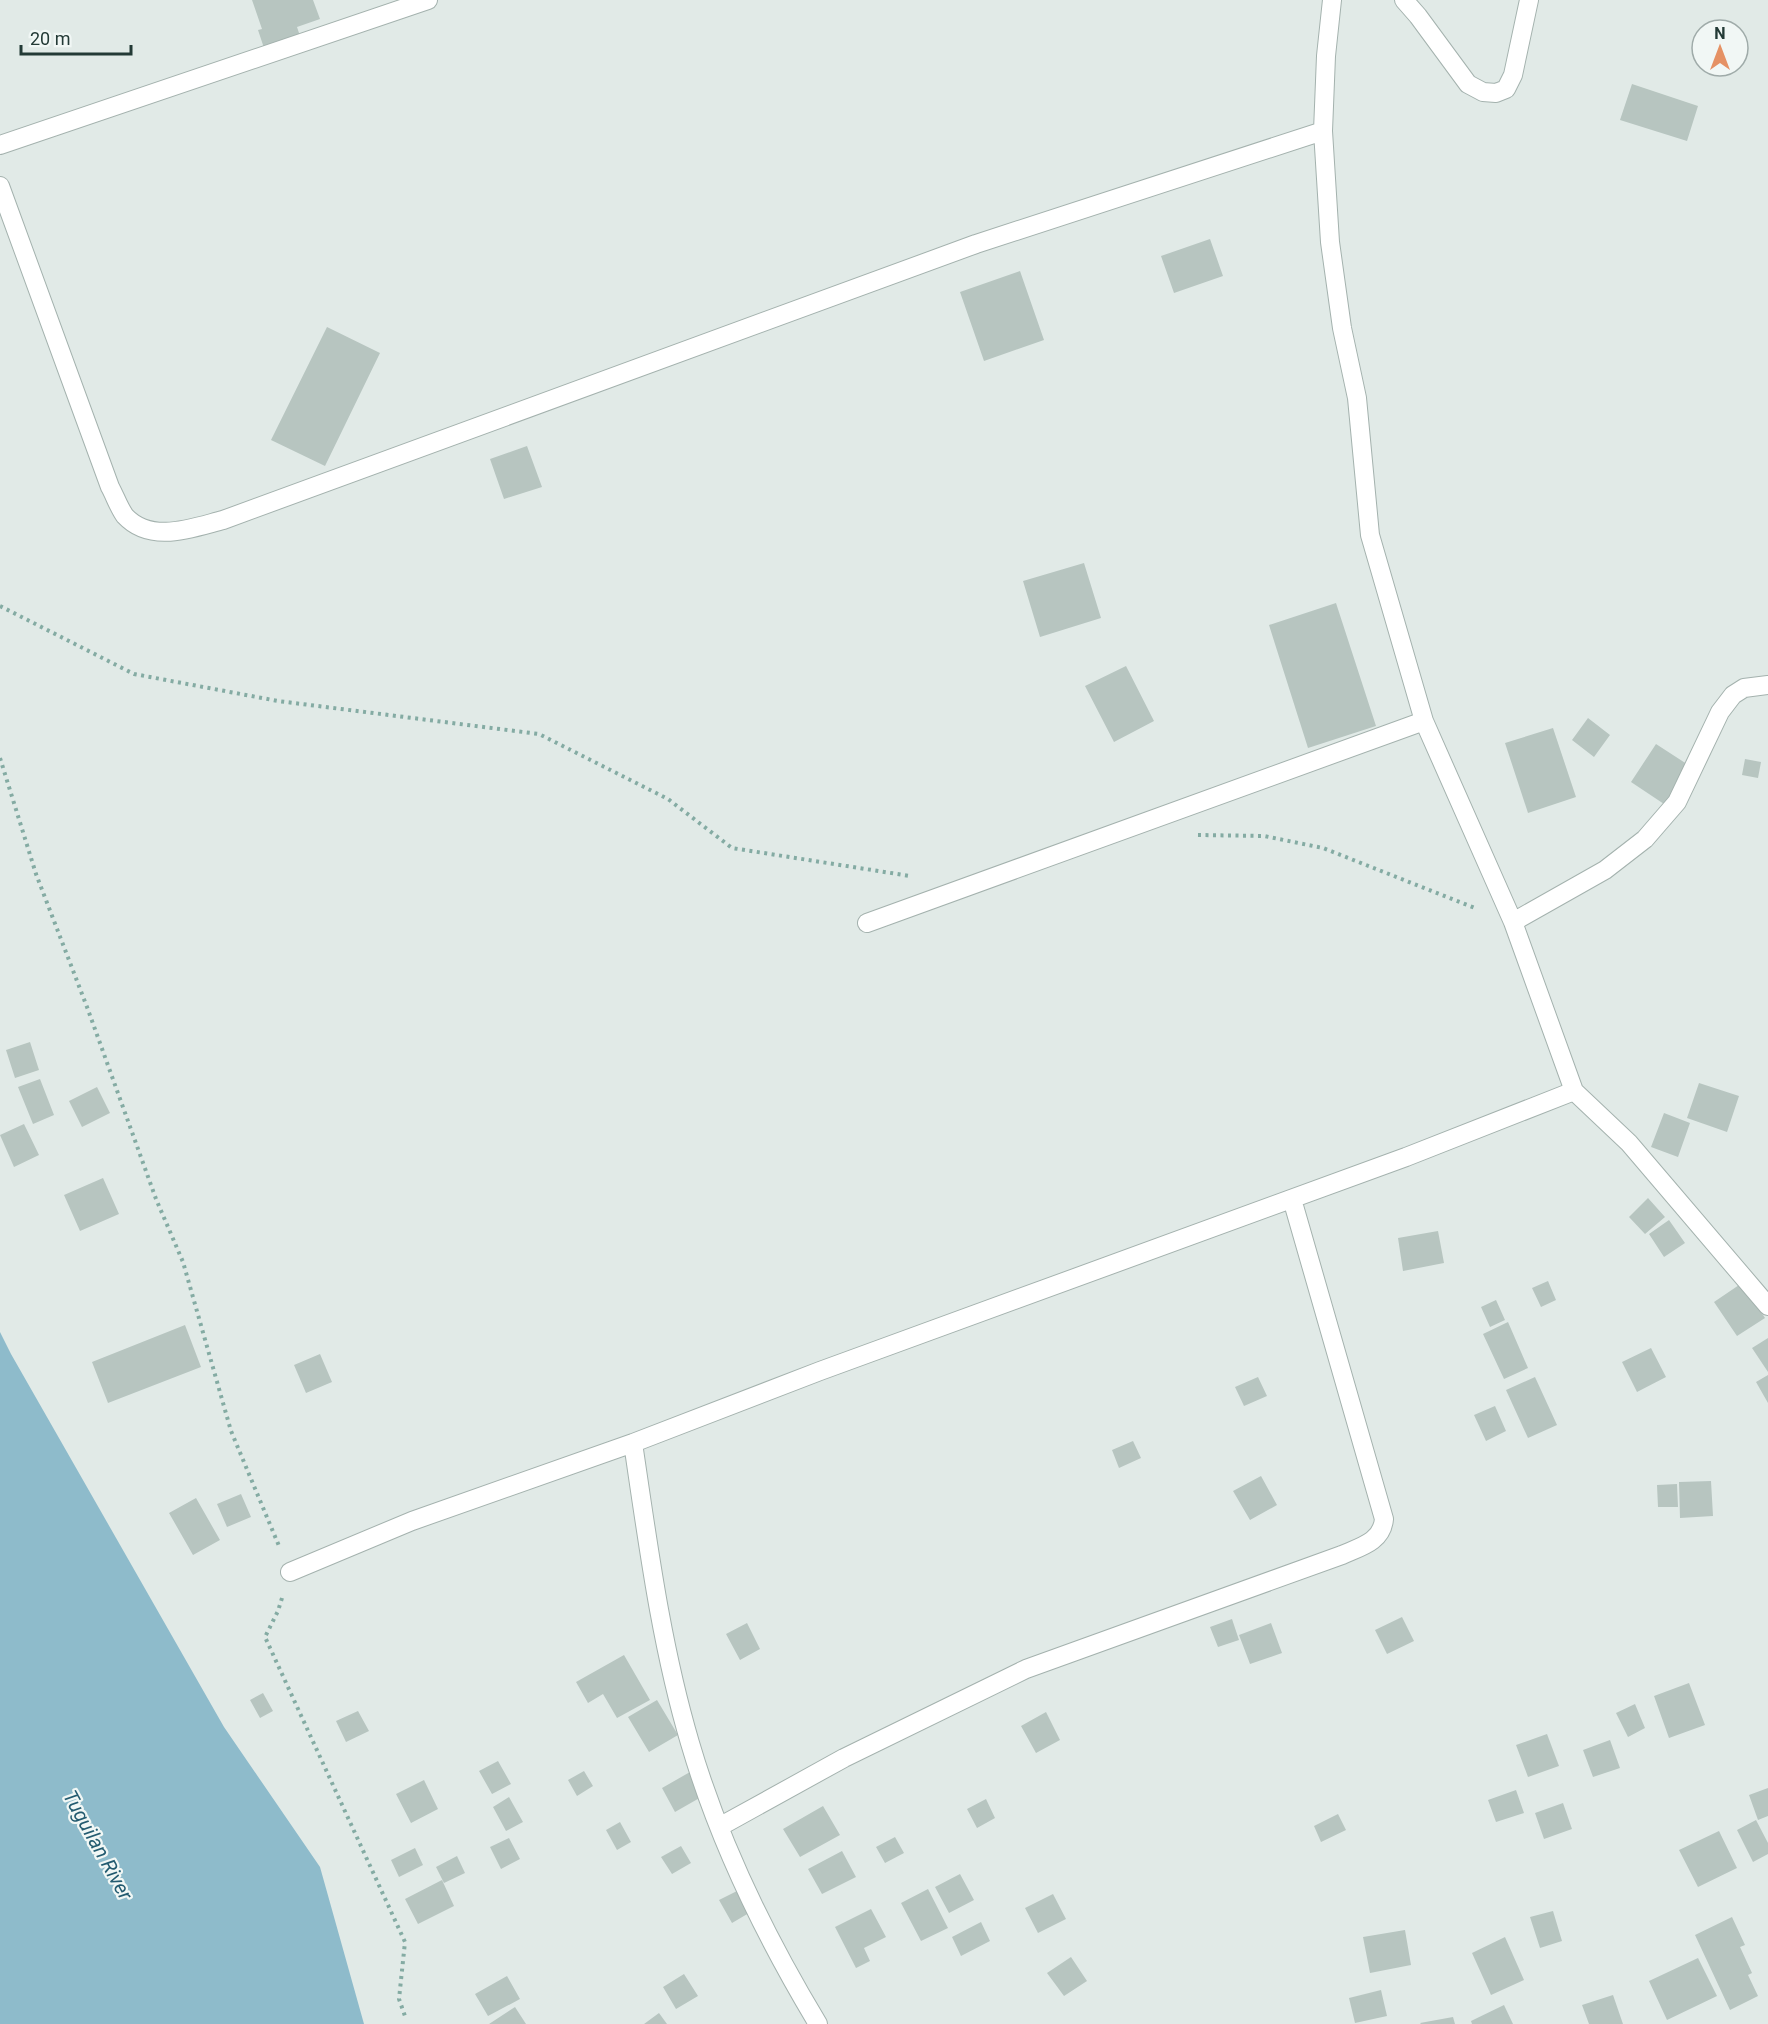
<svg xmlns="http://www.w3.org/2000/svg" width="1768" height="2024" viewBox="0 0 1768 2024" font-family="Roboto,sans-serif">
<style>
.water{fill:#8ebbcb}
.building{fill:#b7c5c0}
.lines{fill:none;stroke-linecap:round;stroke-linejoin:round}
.street-casing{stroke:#a4b2ae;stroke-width:20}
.path{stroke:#84aba3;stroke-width:4;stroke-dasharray:3 4.5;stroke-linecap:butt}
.street{stroke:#fff;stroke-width:18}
.labels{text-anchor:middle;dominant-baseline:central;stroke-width:4.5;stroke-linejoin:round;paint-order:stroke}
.water-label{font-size:20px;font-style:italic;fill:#235b70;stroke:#f1f7f5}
</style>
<rect width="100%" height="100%" fill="#e1eae7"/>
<path class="water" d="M0,1332L11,1354L224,1727L320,1867L364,2024H0Z"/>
<path class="building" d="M252,0H313L320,19L297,27L302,42L266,54L258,30L262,29Z
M1632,84L1698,106L1687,141L1620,120Z
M1210,239L1223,276L1174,293L1161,256Z
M1020,271L1044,340L984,361L960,292Z
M327,327L380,353L325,466L271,440Z
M527,446L542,487L504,499L490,459Z
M1084,563L1101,618L1040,637L1023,581Z
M1336,603L1376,726L1308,748L1269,625Z
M1126,666L1154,721L1114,742L1085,686Z
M1588,718L1610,735L1594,757L1572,740Z
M1553,728L1576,797L1528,813L1505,743Z
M1656,744L1693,768L1667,806L1631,782Z
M1745,759L1761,762L1758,778L1742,775Z
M30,1042L39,1070L15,1078L6,1050Z
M40,1079L54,1115L33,1124L18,1087Z
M1699,1083L1739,1096L1727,1132L1687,1118Z
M97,1087L110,1113L82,1127L69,1101Z
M1664,1113L1690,1123L1678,1157L1651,1147Z
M24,1124L39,1155L14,1167L0,1135Z
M103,1178L119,1214L80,1231L64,1195Z
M1648,1198L1665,1217L1645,1234L1629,1217Z
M1669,1220L1685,1243L1664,1257L1649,1234Z
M1438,1231L1444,1263L1403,1271L1398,1238Z
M1548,1281L1556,1300L1541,1307L1532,1288Z
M1742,1283L1765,1318L1737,1336L1714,1302Z
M1496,1300L1505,1320L1490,1327L1481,1307Z
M1508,1322L1528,1368L1504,1379L1483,1334Z
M185,1325L201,1367L108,1403L92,1362Z
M1768,1338V1372L1752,1348Z
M1651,1348L1666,1377L1637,1392L1622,1362Z
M320,1354L332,1382L306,1393L294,1365Z
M1768,1375V1403L1756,1382Z
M1258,1377L1267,1396L1244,1406L1235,1387Z
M1535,1377L1557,1425L1528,1438L1506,1390Z
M1495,1406L1506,1431L1486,1441L1474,1415Z
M1133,1441L1141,1458L1119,1468L1112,1450Z
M1261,1476L1277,1505L1250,1520L1233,1491Z
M1711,1481L1713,1516L1680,1518L1679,1482Z
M1677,1484L1678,1507H1658L1657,1485Z
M241,1494L251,1517L227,1527L217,1504Z
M196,1498L220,1540L193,1555L169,1513Z
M1402,1617L1414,1641L1387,1654L1375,1630Z
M1232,1619L1239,1640L1218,1647L1210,1627Z
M747,1623L760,1649L740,1660L726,1634Z
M1271,1623L1282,1653L1250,1664L1239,1635Z
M624,1655L650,1700L617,1718L603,1694L588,1703L576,1682Z
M1689,1683L1705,1725L1669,1738L1654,1696Z
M263,1693L273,1711L260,1718L250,1700Z
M657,1700L678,1735L649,1752L628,1717Z
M1635,1704L1645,1728L1628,1737L1616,1713Z
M358,1711L369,1731L346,1742L336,1721Z
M1046,1712L1060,1740L1036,1753L1021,1726Z
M1547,1734L1559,1766L1528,1777L1516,1745Z
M1610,1740L1620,1768L1593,1777L1583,1750Z
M498,1761L511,1784L492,1794L479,1771Z
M584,1771L593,1786L577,1796L568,1780Z
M690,1772L703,1796L675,1812L662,1788Z
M424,1780L438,1809L411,1823L396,1794Z
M1768,1788V1816L1758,1820L1749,1795Z
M1516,1790L1524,1813L1496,1822L1488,1800Z
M509,1797L523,1822L506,1831L493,1807Z
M986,1799L995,1818L977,1828L967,1809Z
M1563,1803L1572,1829L1544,1839L1535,1813Z
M823,1806L840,1835L800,1857L783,1829Z
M1338,1814L1346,1830L1321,1842L1314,1826Z
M1756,1820L1768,1843V1854L1753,1862L1737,1830Z
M620,1822L631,1842L617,1850L606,1830Z
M1719,1831L1737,1868L1698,1887L1679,1850Z
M895,1837L904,1853L885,1863L876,1847Z
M509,1838L520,1859L501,1869L490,1847Z
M681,1846L691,1863L672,1874L661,1857Z
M415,1848L423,1865L399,1877L391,1860Z
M842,1851L856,1877L822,1894L808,1869Z
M457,1856L465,1873L444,1883L436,1867Z
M960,1874L974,1900L949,1913L935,1887Z
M442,1880L454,1906L418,1924L405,1899Z
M928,1889L948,1928L921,1941L901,1903Z
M737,1891L749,1913L732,1923L719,1900Z
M1053,1894L1066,1919L1038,1933L1025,1908Z
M871,1909L886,1937L864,1948L870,1961L856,1968L835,1927Z
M1553,1911L1562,1941L1540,1948L1530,1917Z
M1732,1917L1745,1945L1740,1947L1752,1973L1748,1975L1758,1996L1730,2010L1695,1935Z
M981,1922L990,1941L961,1956L952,1937Z
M1405,1930L1411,1965L1370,1973L1363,1937Z
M1505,1937L1524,1980L1491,1995L1472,1953Z
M1071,1957L1087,1981L1064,1996L1047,1973Z
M1698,1958L1717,1996L1667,2020L1649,1981Z
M684,1974L698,1996L676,2009L663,1987Z
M507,1976L520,1999L488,2016L475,1994Z
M1381,1990L1387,2016L1355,2023L1349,1998Z
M1613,1995L1623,2024H1589L1582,2005Z
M1504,2005L1513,2024H1472L1471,2021Z
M515,2007L526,2024H489Z
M659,2013L667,2024H644Z
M1453,2017L1455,2024H1421L1420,2023Z"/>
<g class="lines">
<g class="street-casing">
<path id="street" d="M1332,0L1326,56L1323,131L1330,242L1342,328L1357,398L1370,535L1424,721L1513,922L1574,1091L1629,1143L1768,1306
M1404,0L1418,16L1468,84L1483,92L1496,93L1506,89L1513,75L1529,0
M0,145L428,0
M0,186L110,487C115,496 119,508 125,516C151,544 192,528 223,520L976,244L1323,131
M1513,922L1605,870L1645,839L1677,802L1720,712L1733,695L1744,688L1768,685
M867,923L1424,721
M633,1443C648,1544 661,1645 690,1743C719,1842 765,1936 818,2024
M290,1572L412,1521L633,1443L820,1371L1406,1157L1574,1091
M719,1827L844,1758L1026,1669L1342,1555C1360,1547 1382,1542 1384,1519L1292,1199"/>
</g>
<path class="path" d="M0,606L134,674L278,701L539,734L668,799L732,848L910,876
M0,758L36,874L87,1007L156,1199L183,1262L231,1431L279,1546
M1198,835L1264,836L1323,848L1475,908
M282,1598L278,1611L265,1637L405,1942L399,1999L406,2019"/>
<use href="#street" class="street"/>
</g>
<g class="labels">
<g class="water-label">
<text transform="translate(98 1845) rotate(61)">Tuguilan River</text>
</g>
</g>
<g transform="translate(1720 48)"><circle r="28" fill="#f1f7f5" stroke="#9faba9" stroke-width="1.5"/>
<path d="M0-4.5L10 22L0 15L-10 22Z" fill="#e59164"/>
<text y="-9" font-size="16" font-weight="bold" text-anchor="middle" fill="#233a36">N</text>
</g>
<path d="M21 45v9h110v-9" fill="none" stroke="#233a36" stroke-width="3"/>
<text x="30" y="45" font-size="18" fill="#233a36" stroke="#f1f7f5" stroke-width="4.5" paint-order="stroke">20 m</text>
</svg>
